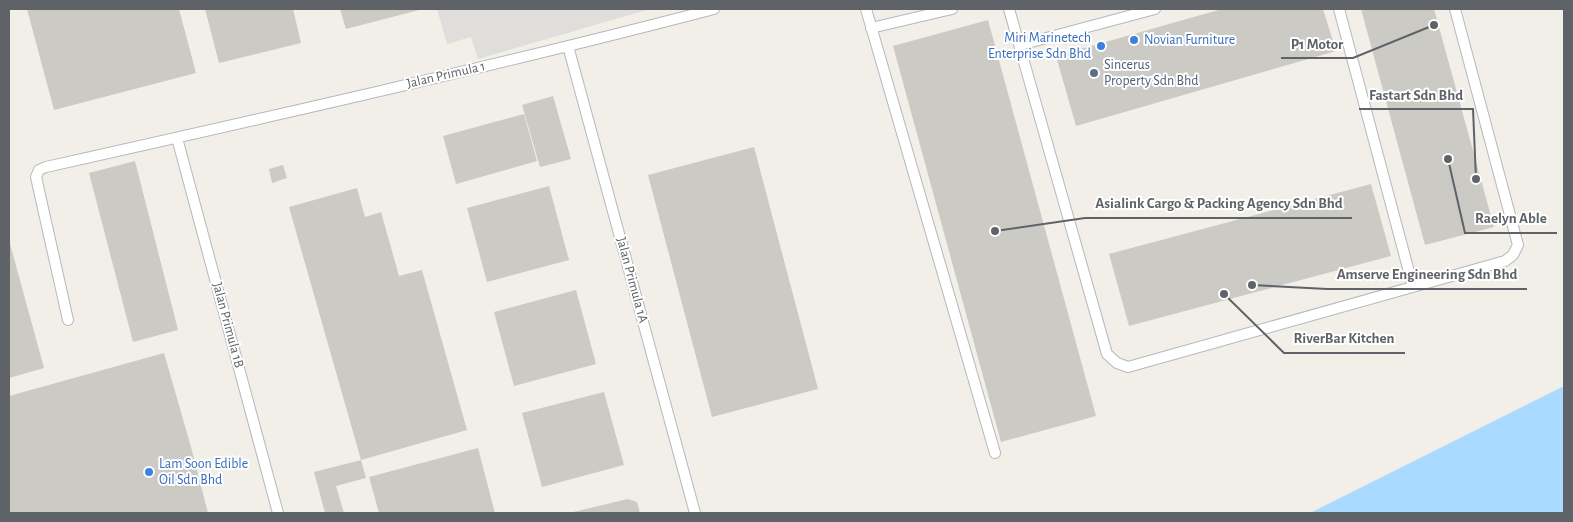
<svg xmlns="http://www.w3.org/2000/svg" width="1573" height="522" viewBox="0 0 1573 522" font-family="'Alegreya Sans',sans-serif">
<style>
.industrial{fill:#e0deda}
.water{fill:#aadaff}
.building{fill:#cccac5}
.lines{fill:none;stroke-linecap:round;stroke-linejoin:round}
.lane-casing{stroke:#b5b8bc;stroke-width:12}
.lane{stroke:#fff;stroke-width:10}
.shop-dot{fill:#3f7fe0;stroke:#fff;stroke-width:2}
.service-dot{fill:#5c6f8a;stroke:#fff;stroke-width:2}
.labels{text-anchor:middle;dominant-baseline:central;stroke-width:4;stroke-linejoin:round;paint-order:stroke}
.shop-label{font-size:14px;fill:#366cbe;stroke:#fff;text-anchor:start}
.service-label{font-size:14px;fill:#4e5e75;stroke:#fff;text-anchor:start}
.street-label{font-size:14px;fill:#5f6368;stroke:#fff}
.leader{fill:none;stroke:#5f6368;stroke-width:2}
.callout-dot{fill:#5f6368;stroke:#fff;stroke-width:2}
.callout-label{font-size:15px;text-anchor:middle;font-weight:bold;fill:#5f6368;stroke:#fff;stroke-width:4;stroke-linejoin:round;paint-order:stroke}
</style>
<rect width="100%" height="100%" fill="#f1efe8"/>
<path class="industrial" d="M437,9H650L478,59L471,37L447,44Z"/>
<path class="water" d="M1564,386V513H1310Z"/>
<path class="building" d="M27,9H179L196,73L54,110Z
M205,9H293L301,43L219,63Z
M340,9H423L346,29Z
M1222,9H1323L1336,51L1076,126L1056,56Z
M1361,9H1434L1494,227L1425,245Z
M988,20L1096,416L1001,442L893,46Z
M553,96L571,159L540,167L522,105Z
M524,114L537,161L456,184L443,136Z
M754,147L818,389L712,417L648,175Z
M135,161L178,330L133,342L89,173Z
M283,165L287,178L272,183L269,169Z
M1371,184L1391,256L1129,326L1109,254Z
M549,186L569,260L487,282L467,208Z
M357,188L365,217L381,212L399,276L422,270L467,430L361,460L289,207Z
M9,240L44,368L9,378Z
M576,290L596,364L514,386L494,312Z
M164,353L191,447L208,513H9V396Z
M604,392L624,465L542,487L522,413Z
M478,448L495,513H379L369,477Z
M361,460L366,478L336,486L344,513H325L314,472Z
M628,499L637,502L640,513H569Z"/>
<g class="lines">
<g class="lane-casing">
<path id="lane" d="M866,9L995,453
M1009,9L1107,354L1117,363L1128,367L1505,261L1513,255L1518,245L1455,9
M1339,9L1413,287
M871,28L952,9
M1020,45L1155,9
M568,46L695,513
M177,138L278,513
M68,320L36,177L39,170L46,167C269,117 492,67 714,9"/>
</g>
<use href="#lane" class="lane"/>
</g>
<g class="shop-dot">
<circle cx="1134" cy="40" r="5"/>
<circle cx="1101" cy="46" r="5"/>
<circle cx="149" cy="472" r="5"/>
</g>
<circle class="service-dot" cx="1094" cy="73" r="5"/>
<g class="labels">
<g class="shop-label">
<text x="1091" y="38" text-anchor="end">Miri Marinetech<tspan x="1091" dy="16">Enterprise Sdn Bhd</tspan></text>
<text x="1144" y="40">Novian Furniture</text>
<text x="159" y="464">Lam Soon Edible<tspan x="159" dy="16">Oil Sdn Bhd</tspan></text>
</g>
<g class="service-label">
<text x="1104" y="65">Sincerus<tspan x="1104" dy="16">Property Sdn Bhd</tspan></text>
</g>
<g class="street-label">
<text transform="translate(446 75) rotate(-13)">Jalan Primula 1</text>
<text transform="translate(632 280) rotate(75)">Jalan Primula 1A</text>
<text transform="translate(228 325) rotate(75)">Jalan Primula 1B</text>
</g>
</g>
<path class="leader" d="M1434 25L1353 58H1281M1476 179L1473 109H1359M995 231L1085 218H1352M1448 159L1465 233H1557M1252 285L1327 289H1527M1224 294L1284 353H1405"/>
<g class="callout-dot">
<circle cx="1434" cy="25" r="5"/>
<circle cx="1476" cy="179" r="5"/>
<circle cx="995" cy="231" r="5"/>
<circle cx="1448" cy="159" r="5"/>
<circle cx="1252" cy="285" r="5"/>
<circle cx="1224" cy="294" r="5"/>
</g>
<g class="callout-label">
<text x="1317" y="49">P1 Motor</text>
<text x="1416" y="100">Fastart Sdn Bhd</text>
<text x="1219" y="208">Asialink Cargo &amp; Packing Agency Sdn Bhd</text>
<text x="1511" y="223">Raelyn Able</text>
<text x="1427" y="279">Amserve Engineering Sdn Bhd</text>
<text x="1344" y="343">RiverBar Kitchen</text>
</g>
<rect width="1573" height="522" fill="none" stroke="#5f6368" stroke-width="20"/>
</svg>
